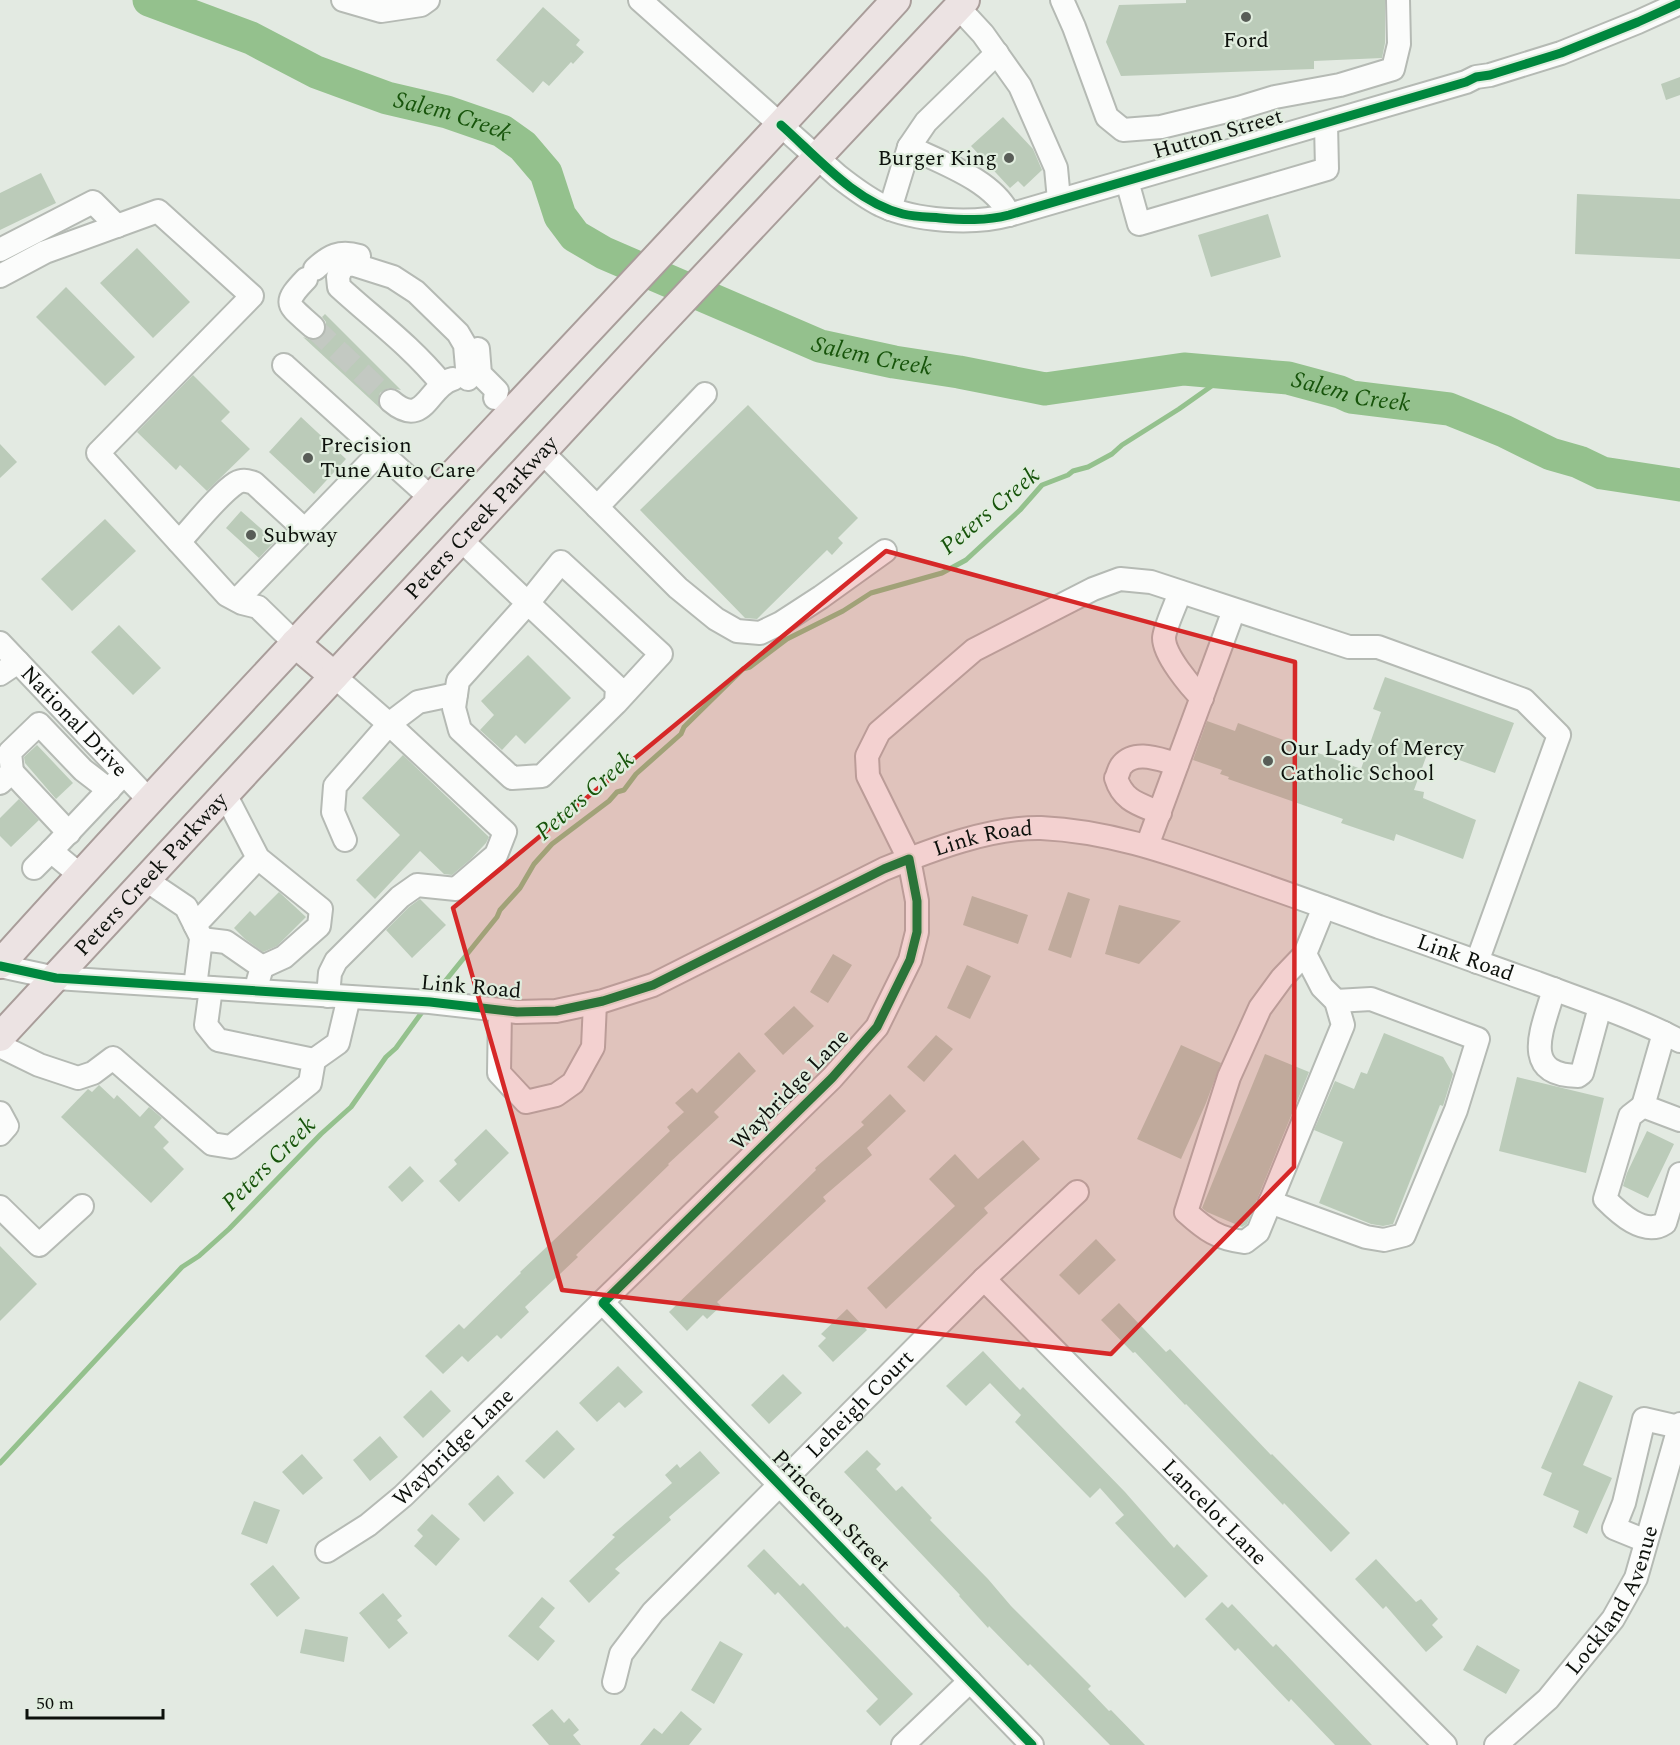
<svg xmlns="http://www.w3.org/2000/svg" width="1680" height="1745" viewBox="0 0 1680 1745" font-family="Spectral,serif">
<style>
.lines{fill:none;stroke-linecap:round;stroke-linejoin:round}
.stream{stroke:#94c18d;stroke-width:5}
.river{stroke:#94c18d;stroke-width:33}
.building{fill:#bbcbb9}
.minor-tunnel{stroke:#c3c9c2;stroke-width:22;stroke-dasharray:22 11;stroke-linecap:butt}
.minor-casing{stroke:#b5bab4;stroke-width:26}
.major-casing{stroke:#a99d9a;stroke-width:32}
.minor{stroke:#fbfcfb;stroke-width:22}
.major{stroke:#ece3e3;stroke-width:28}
.cycleway-casing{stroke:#e0edde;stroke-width:13}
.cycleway{stroke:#00873e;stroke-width:9}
.marked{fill:#d62828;fill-opacity:0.2;stroke:#d62828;stroke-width:4.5;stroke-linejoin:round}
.poi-dot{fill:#585d57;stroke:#e0edde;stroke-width:2}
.labels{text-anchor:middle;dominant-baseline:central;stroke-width:4.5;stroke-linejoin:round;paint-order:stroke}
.poi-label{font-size:22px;fill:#0d110c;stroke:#e0edde;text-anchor:start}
.street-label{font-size:22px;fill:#0d110c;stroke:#e0edde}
.water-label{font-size:24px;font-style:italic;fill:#17540b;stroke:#e0edde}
</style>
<rect width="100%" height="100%" fill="#e3eae2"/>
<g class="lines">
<path class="stream" d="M436,997L438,990L497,917L500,910L520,888L534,864L552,844L609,801L617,792L624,790L636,774L681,734L684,727L743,669L750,667L787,639L843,611L871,593L942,573L966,560L1020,510L1042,485L1068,475L1073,471L1088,467L1112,454L1122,445L1179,409L1230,373
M0,1463L182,1267L199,1256L229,1229L321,1134L351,1107L386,1057L396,1048L425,1008"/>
<path class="river" id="s1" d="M149,0L251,38L316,72L387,98L447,112L502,131L523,146L546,173L560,216L575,236L604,253L820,346L894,362L959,372L1045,389L1184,369L1288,378L1340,392L1351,397L1449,409L1504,431L1551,454L1579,462L1602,473L1680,485"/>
</g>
<path class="building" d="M1186,0H1385V43L1382,58L1314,61V69L1121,76L1106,42L1119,5L1186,3Z
M543,7L580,40L576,45L584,52L573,64L571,62L549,86L543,81L533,93L496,60Z
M1680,77V95L1666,100L1661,84Z
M1003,117L1033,149L1042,170L1024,187L1018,181L1010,188L971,146Z
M41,173L56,203L0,230V193Z
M1577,194L1680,199V259L1575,254Z
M1268,214L1281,257L1211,277L1198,235Z
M137,248L190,302L153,338L100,283Z
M66,287L135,357L105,386L36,317Z
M325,314L401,390L391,388L386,389L380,393L378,401L381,409L303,337L311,340H318L323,336L326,329V322L322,317Z
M193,375L230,412L221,421L250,449L207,491L180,465L176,470L137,432Z
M748,405L858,518L838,538L843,543L832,555L827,550L757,619L745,618L640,510Z
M301,417L346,459L314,494L269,452Z
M0,444L17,462L0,478Z
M241,511L275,541L259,558L226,528Z
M105,519L136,551L72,611L41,579Z
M119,625L161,668L133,695L91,652Z
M528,655L571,698L525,744L516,735L502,750L480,730L494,715L481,701Z
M1385,677L1514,723L1495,773L1429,749L1414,790L1424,792L1423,798L1476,820L1463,859L1396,834L1394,841L1341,823L1343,819L1228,779L1229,777L1220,774L1222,770L1193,760L1207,721L1235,731L1238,723L1361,769L1381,712L1373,709Z
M37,745L73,783L56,799L25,763L24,757Z
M403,755L489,837L486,843L471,859L452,875L444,874L420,851L375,899L356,880L400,835L362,798Z
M19,799L39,820L11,847L0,836V818Z
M279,892L306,917L277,946L263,952L245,939L234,928L250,911L255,916Z
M1068,892L1090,899L1071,958L1048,950Z
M972,896L1028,915L1018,944L963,925Z
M420,899L446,925L412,958L386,930L409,907Z
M1119,905L1181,921L1139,964L1105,954Z
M833,954L852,965L828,1003L810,992Z
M967,965L991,976L970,1019L947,1008Z
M794,1006L814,1026L783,1055L764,1034Z
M1384,1033L1443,1057L1453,1074L1443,1106L1440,1105L1393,1224L1383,1226L1371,1224L1319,1203L1343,1142L1314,1130L1335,1081L1354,1089L1361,1072L1367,1074Z
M936,1035L953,1049L924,1082L907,1067Z
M1181,1045L1221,1063L1206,1103L1181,1159L1137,1139Z
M739,1052L756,1071L714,1112L719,1117L668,1164L669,1165L576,1255L578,1257L525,1307L529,1312L501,1339L497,1335L468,1362L462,1356L443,1374L425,1356L459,1324L464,1329L521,1273L520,1272L670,1131L667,1127L684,1112L675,1103L692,1088L697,1093Z
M1265,1054L1309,1072L1247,1224L1242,1227L1207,1212L1202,1208Z
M1517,1077L1604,1098L1586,1173L1499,1151Z
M99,1085L114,1099L117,1095L140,1117L149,1107L162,1118L154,1127L169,1142L163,1148L184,1169L151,1203L61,1117L88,1089L92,1092Z
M890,1094L906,1111L867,1148L872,1155L823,1197L826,1201L717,1302L721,1306L707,1319L703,1315L687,1331L669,1312L816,1170L815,1168L864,1125L861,1122Z
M486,1129L509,1153L459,1202L439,1181L457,1164L454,1160Z
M1647,1131L1674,1144L1648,1198L1623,1186L1627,1173Z
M1023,1140L1040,1159L984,1208L988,1213L886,1309L867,1288L955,1206L929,1179L955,1154L978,1179Z
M410,1166L424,1181L402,1202L388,1187Z
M1096,1239L1116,1260L1079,1295L1059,1275Z
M0,1246L37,1284L0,1321Z
M1119,1303L1166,1352L1170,1349L1271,1455L1272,1454L1350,1533L1331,1552L1284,1503L1283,1505L1186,1404L1185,1405L1135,1352L1133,1353L1101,1320Z
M847,1309L867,1330L833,1362L818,1346L826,1338L821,1334Z
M983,1351L1020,1390L1023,1387L1125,1492L1174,1548L1177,1544L1208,1576L1185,1598L1115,1523L1124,1515L1100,1488L1090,1498L1015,1422L1021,1415L990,1383L966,1406L946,1386Z
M618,1366L643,1392L625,1408L619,1402L597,1422L579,1403Z
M783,1374L802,1393L769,1424L751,1405Z
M1579,1381L1613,1396L1583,1465L1612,1478L1587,1534L1573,1527L1579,1511L1543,1495L1552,1473L1541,1468Z
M431,1390L451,1411L423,1438L403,1417Z
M557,1430L575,1449L544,1479L525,1461Z
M380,1436L398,1457L370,1481L353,1460Z
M867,1450L881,1464L876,1469L896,1491L902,1486L932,1518L930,1520L988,1579L1011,1606L1091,1686L1088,1689L1109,1711L1111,1710L1145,1745H1110L1030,1664L1028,1666L989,1626L988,1628L959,1596L960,1595L844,1472Z
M700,1451L720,1473L669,1517L671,1520L615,1569L620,1573L589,1603L569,1581L615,1537L612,1535L672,1483L665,1475L677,1464L680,1468Z
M302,1454L323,1478L303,1495L282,1472Z
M498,1475L514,1493L484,1522L468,1504Z
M254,1501L280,1510L267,1544L241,1534Z
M432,1514L460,1539L436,1566L414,1546L423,1536L417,1530Z
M764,1549L800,1586L803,1583L845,1628L847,1626L913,1694L880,1726L866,1711L878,1699L778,1592L775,1595L747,1566Z
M1376,1559L1416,1602L1421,1599L1438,1619L1432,1625L1443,1637L1426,1652L1386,1606L1383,1609L1355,1579Z
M273,1565L300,1598L277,1617L250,1584Z
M383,1593L402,1616L397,1620L408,1633L389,1649L359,1613Z
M542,1597L555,1608L539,1627L555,1641L538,1661L508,1636Z
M1222,1602L1228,1608L1232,1604L1273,1647L1276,1644L1372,1745H1335L1291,1699L1289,1702L1238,1648L1235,1651L1205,1619Z
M305,1629L348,1637L344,1662L300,1653Z
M720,1641L743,1654L714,1704L691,1690Z
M1477,1645L1520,1670L1506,1694L1463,1670Z
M552,1709L564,1723L569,1718L579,1730L573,1735L581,1745H549L532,1725Z
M681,1711L702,1729L689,1745H640L654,1728L662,1734Z"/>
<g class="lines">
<path class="minor-tunnel" d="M313,327L391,401"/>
<g class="minor-casing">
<g id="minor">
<path d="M343,0L381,11L421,5L428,0"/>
<path d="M640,0L838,176C852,187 865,197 881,205C915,221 972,225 1009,215L1466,82L1476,77L1490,75L1561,53L1638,22L1680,3"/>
<path d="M1062,0L1074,27L1107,117L1123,130L1161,127L1239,108L1275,97L1340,85L1393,69L1399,44L1398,0"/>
<path d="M958,7L983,34L1020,86L1056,168L1059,200"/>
<path d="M909,147C940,162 995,181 1009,215"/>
<path d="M1127,181L1139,224L1327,169L1326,124"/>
<path d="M890,209L909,147L926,122L997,53"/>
<path d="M0,250L93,202L117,226"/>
<path d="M315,269C329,256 340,250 359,256"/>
<path d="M0,276L45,252L158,211L252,296L98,453L227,595L242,603L258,607L295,643"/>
<path d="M306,279C281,305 288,304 313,327"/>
<path d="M478,349L480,374L497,391L495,398"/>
<path d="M284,365L431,498"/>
<path d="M442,384C410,345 375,320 339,287L338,277L342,267L352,264L393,277L416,292L458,333L465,345L468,379"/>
<path d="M391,401C425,430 428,385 453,379"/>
<path d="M542,452L678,588L716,619L737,631L760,633L781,623L821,597L885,551"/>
<path d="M597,507L705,394"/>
<path d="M461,540L617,687L616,703L542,776L512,778L460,730L454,708L458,681L528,603L561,562L661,654L616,703"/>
<path d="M179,542C194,526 219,494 236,483C243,479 247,481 254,483L305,530"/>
<path d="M1180,592C1177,602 1164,629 1164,638C1164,655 1190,686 1202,698"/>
<path d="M237,600L380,452"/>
<path id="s2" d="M0,643L149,800"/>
<path d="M0,674L18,662"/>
<path d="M334,676L389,724L418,702L456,694"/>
<path d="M12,772L10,752L39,724L83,770L109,790"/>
<path d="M0,783L12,772L69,833"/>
<path d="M225,794L258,858L321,909L319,926L284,957L262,967"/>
<path d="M1160,813C1139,804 1123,801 1116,778C1118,775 1119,768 1122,765C1136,749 1160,760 1177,764"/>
<path d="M1147,846L1234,610"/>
<path d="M34,868L51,851"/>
<path d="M80,875L51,851L119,779"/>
<path d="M146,880L186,907L201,937"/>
<path d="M195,925L258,858"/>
<path d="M1305,954L1322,987L1336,1001L1343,1025L1258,1232L1245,1242C1218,1239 1206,1230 1186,1212L1229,1077L1260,1008L1282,978L1305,954L1324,907"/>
<path id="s3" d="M0,966L56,978L430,1002L517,1012L556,1011L603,1001L653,985L884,869C931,850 990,827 1041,828C1109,831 1170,853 1234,875C1283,892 1331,909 1379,927C1432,945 1485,965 1537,983C1585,1001 1634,1017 1680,1041"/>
<path d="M195,987L201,939L226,942L262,967L258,981"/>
<path d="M1554,989C1544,1026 1518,1075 1578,1076L1582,1073L1600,1007"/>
<path d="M328,996L330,973L336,961L400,897L417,885L456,889L496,855L505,832L389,724L335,786L333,812L345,840"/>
<path d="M500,1010L499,1073L526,1102L556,1095L573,1083L593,1047L595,1003"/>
<path d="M1664,1033L1643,1106L1680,1120"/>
<path d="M0,1046L39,1065L78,1078L93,1073L113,1058L212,1144L231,1147L310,1083L314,1060L218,1040L206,1025L211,988"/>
<path d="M314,1060L338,1043L349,997"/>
<path d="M1643,1106L1630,1116L1605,1199C1619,1213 1644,1237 1665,1223L1680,1174"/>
<path d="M0,1113L7,1126L0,1134"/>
<path d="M1270,1202L1366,1237L1384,1240L1404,1235L1456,1110L1478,1039L1371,999L1336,1001"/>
<path d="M0,1207L39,1245L82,1206"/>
<path id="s4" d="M984,1279L1445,1745"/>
<path d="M603,1303L1032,1745"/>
<path d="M1646,1541L1614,1528L1624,1503L1644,1419L1679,1427"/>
<path id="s5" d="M327,1551L368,1525L403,1496L832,1078L877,1027L910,960L917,932V901L909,859L868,776L867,756L879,732L974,650L1093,589L1120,579L1151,582L1349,647H1378L1524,700L1559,735L1477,962"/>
<path id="s6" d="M614,1682L621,1654L653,1612L984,1279L1077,1192"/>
<path d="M903,1745L970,1681"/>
<path id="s7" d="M1496,1745L1548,1699L1613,1619L1636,1578L1680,1424"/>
</g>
</g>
<g class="major-casing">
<g id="major">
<path d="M295,643L334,676"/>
<path d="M0,964C294,639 599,323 896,0"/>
<path id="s8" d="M0,1037L652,333L965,0"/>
</g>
</g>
<use href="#minor" class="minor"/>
<use href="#major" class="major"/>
<g class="cycleway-casing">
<path id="cycleway" d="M781,125C817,157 855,202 903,214C915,217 928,217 940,218C963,220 986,221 1009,215L1466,82L1476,77L1490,75L1561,53L1638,22L1680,3
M0,966L56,978L430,1002L517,1012L556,1011L603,1001L653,985L884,869L909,859L917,901V932L910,960L877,1027L832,1078L603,1303L1032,1745"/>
</g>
<use href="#cycleway" class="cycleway"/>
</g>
<path class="marked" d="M886,551L1295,662L1294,1167L1111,1354L562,1290L453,908Z"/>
<g class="poi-dot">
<circle cx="1246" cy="17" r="6"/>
<circle cx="1009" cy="158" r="6"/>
<circle cx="308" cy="458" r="6"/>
<circle cx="251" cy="535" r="6"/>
<circle cx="1268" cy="761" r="6"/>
</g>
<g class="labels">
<g class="poi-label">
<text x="1246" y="40" text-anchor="middle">Ford</text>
<text x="997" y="158" text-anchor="end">Burger King</text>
<text x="320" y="445">Precision<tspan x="320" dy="25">Tune Auto Care</tspan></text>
<text x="263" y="535">Subway</text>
<text x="1280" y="748">Our Lady of Mercy<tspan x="1280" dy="25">Catholic School</tspan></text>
</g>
<g class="street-label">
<text transform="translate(1218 134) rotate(-16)">Hutton Street</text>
<text stroke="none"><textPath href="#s8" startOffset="708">Peters Creek Parkway</textPath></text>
<text stroke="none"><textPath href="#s2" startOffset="108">National Drive</textPath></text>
<text stroke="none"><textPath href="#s3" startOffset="1022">Link Road</textPath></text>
<text stroke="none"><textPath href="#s8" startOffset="222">Peters Creek Parkway</textPath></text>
<text stroke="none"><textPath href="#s3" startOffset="1526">Link Road</textPath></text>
<text transform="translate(471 987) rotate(5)">Link Road</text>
<text transform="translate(790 1090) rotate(-46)">Waybridge Lane</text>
<text stroke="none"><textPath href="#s6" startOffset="375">Leheigh Court</textPath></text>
<text stroke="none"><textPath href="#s5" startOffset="164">Waybridge Lane</textPath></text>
<text transform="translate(831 1511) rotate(46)">Princeton Street</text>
<text stroke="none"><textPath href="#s4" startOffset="328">Lancelot Lane</textPath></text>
<text stroke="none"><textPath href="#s7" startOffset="189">Lockland Avenue</textPath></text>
</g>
<g class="water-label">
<text stroke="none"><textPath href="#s1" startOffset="326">Salem Creek</textPath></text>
<text stroke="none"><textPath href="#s1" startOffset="831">Salem Creek</textPath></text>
<text stroke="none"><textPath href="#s1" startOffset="1317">Salem Creek</textPath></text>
<text transform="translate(990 511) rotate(-40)">Peters Creek</text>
<text transform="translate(585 796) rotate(-41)">Peters Creek</text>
<text transform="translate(269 1164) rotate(-45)">Peters Creek</text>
</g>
</g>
<path d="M27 1709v9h136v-9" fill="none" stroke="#0d110c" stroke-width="3"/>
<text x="36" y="1709" font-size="18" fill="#0d110c" stroke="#e0edde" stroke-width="4.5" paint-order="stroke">50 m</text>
</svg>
